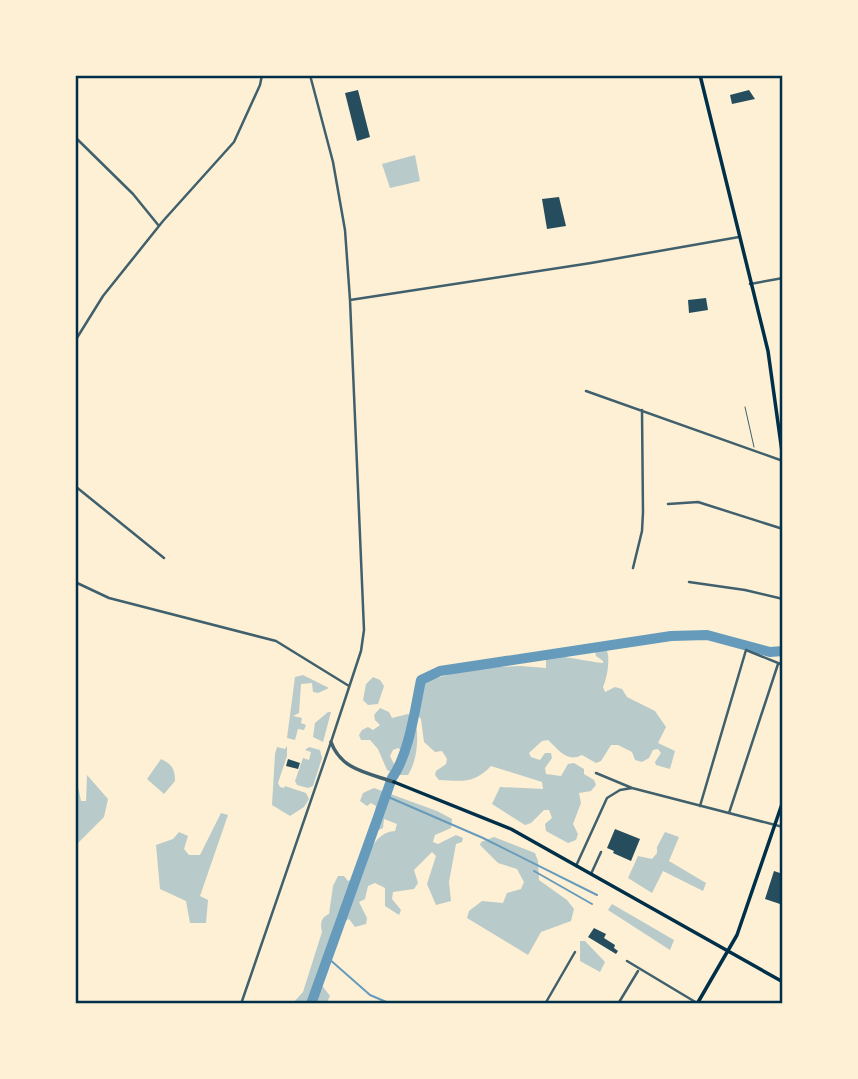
<svg xmlns="http://www.w3.org/2000/svg" width="858" height="1079" viewBox="0 0 858 1079" font-family="'Alegreya Sans',sans-serif">
<style>
.green{fill:#b9caca}
.lines{fill:none;stroke-linecap:round;stroke-linejoin:round}
.stream{stroke:#669bbc;stroke-width:2}
.river{stroke:#669bbc;stroke-width:10}
.building{fill:#264d5e}
.service{stroke:#3f606c;stroke-width:1}
.minor{stroke:#3f606c;stroke-width:2.5}
.tertiary{stroke:#3f606c;stroke-width:3.5}
.secondary{stroke:#003049;stroke-width:3.5}
.neatline{fill:none;stroke:#003049;stroke-width:2.5}
</style>
<rect width="100%" height="100%" fill="#fdf0d5"/>
<path class="green" d="M415,155L420,181L390,188L382,164Z
M600,648L606,649C611,657 607,678 603,687L605,692L615,687L622,689L627,697L655,711L666,727L658,743L675,751L670,769L656,765L655,762L661,753L658,749L653,750L649,758L642,762L635,760L632,752L618,745H611L601,761L596,763L582,755C567,763 559,750 548,740L542,741L529,753L531,757L540,760L545,753H551L552,758L545,768L546,774L561,776L568,764L574,763L584,769V774L594,780L596,785L591,791L579,793L581,803L573,824L578,834L576,840L568,843L546,831L545,824L552,818L549,810H544L531,823L525,825L492,804L500,787L543,789L542,782L491,766C474,784 462,781 439,780L435,775L436,771L446,764L447,759L442,751L435,752L424,742L421,719L416,714L424,681L452,674L458,669L521,666L546,668V660L550,656C567,656 584,661 603,663V661L596,656L595,651Z
M303,675L329,688L318,693L313,692L312,683L301,684L299,713L293,716L302,718L301,723L306,725L304,730L298,729L295,740L287,738L295,677Z
M373,677L380,680L384,686L378,704L368,705L363,700L366,684Z
M380,708L389,712L392,718L408,714L415,718C419,736 418,759 408,775H400L399,771L404,752L398,748L393,750L390,756L396,768L391,772L387,770L378,749L370,740H361L359,735L362,730L368,727L373,730L380,725L375,720L374,715Z
M328,712H331L323,742L313,737L315,723Z
M287,746V756L278,783L280,787L284,788L285,786L306,793L309,799L304,807L290,816L272,805L275,754L277,747L285,749Z
M309,747L320,750L322,758L313,786L308,788L297,785L295,781L303,758L309,760L311,752L305,750Z
M161,759C172,764 175,769 175,781L164,794L147,779Z
M75,772L81,801H86L87,775L108,799L104,817L75,846Z
M374,788L437,811L452,819L451,828L435,835L433,842L438,844L456,835L463,838L462,842L456,844L449,882L451,901L436,905L427,884L436,856L432,852L414,870L418,883L414,889L393,892L392,899L401,910L399,915L385,906V888L375,883L368,886L365,899L359,902L367,918L366,924L355,927L349,919L343,922L321,984L330,996L326,1004H292L303,992L322,932C320,922 321,918 329,914L333,886L338,876H344L348,881L360,875C367,858 373,832 395,831L397,824L384,819L383,828L379,830L373,827L376,806L371,803L367,806L360,801L363,793Z
M221,813L228,815L200,896L208,900L206,923H190L186,901L160,889L156,845L173,839L179,832L188,836L184,849L189,855H200Z
M665,832L679,837L669,861L706,883L703,891L663,871L652,893L628,878L638,856L652,859L657,853V847Z
M494,837L535,853L538,861L539,880L567,900L574,909L571,921L541,932L528,955L467,918L469,911L482,901L503,903L507,893L521,889L524,882L517,869L498,863L480,845L481,842Z
M612,904L674,940L670,950L608,910Z
M580,941H585L605,962L600,972L580,961Z"/>
<g class="lines">
<path class="stream" d="M386,796L483,838L597,895
M534,871L592,904
M328,958L370,995L391,1004"/>
<path class="river" d="M311,1004L392,778C409,754 415,709 421,680L440,671L671,636L707,635L770,652L783,651"/>
</g>
<path class="building" d="M358,90L370,137L357,141L345,93Z
M749,90L755,99L732,104L730,95Z
M559,197L566,226L547,229L542,199Z
M706,298L708,310L689,313L688,300Z
M288,759L300,763L298,769L286,766Z
M615,829L640,839L631,861L613,853L614,851L607,848Z
M774,871L783,874V905L765,899Z
M594,928L606,934L604,938L615,945L614,948L618,951L616,954L588,937Z"/>
<g class="lines">
<path class="service" d="M745,407L754,447"/>
<path class="minor" d="M75,137L133,194L159,226
M750,284L783,278
M350,300L591,263L739,237
M75,341L103,296L163,221L234,142L260,85L262,75
M586,391L783,461
M75,486L164,558
M668,504L698,502L783,529
M633,568L642,531L643,512L642,410
M75,582L109,598L276,641L349,686
M689,582L745,590L783,599
M596,773L632,788L783,827
M700,806L746,650L783,665
M729,813L778,664
M576,866L607,798L620,790L632,788
M591,874L601,852
M627,961L697,1003
M241,1004L331,742L361,651L364,630L350,300L345,230L333,162L310,75
M545,1004L575,952
M618,1004L638,971"/>
<path class="tertiary" d="M331,742C341,770 368,773 394,782"/>
<path class="secondary" d="M700,75L768,351L783,459
M394,782L511,829L783,982
M697,1004L737,935L783,801"/>
</g>
<rect width="858" height="1079" fill="none" stroke="#fdf0d5" stroke-width="154"/>
<rect x="77" y="77" width="704" height="925" class="neatline"/>
</svg>
